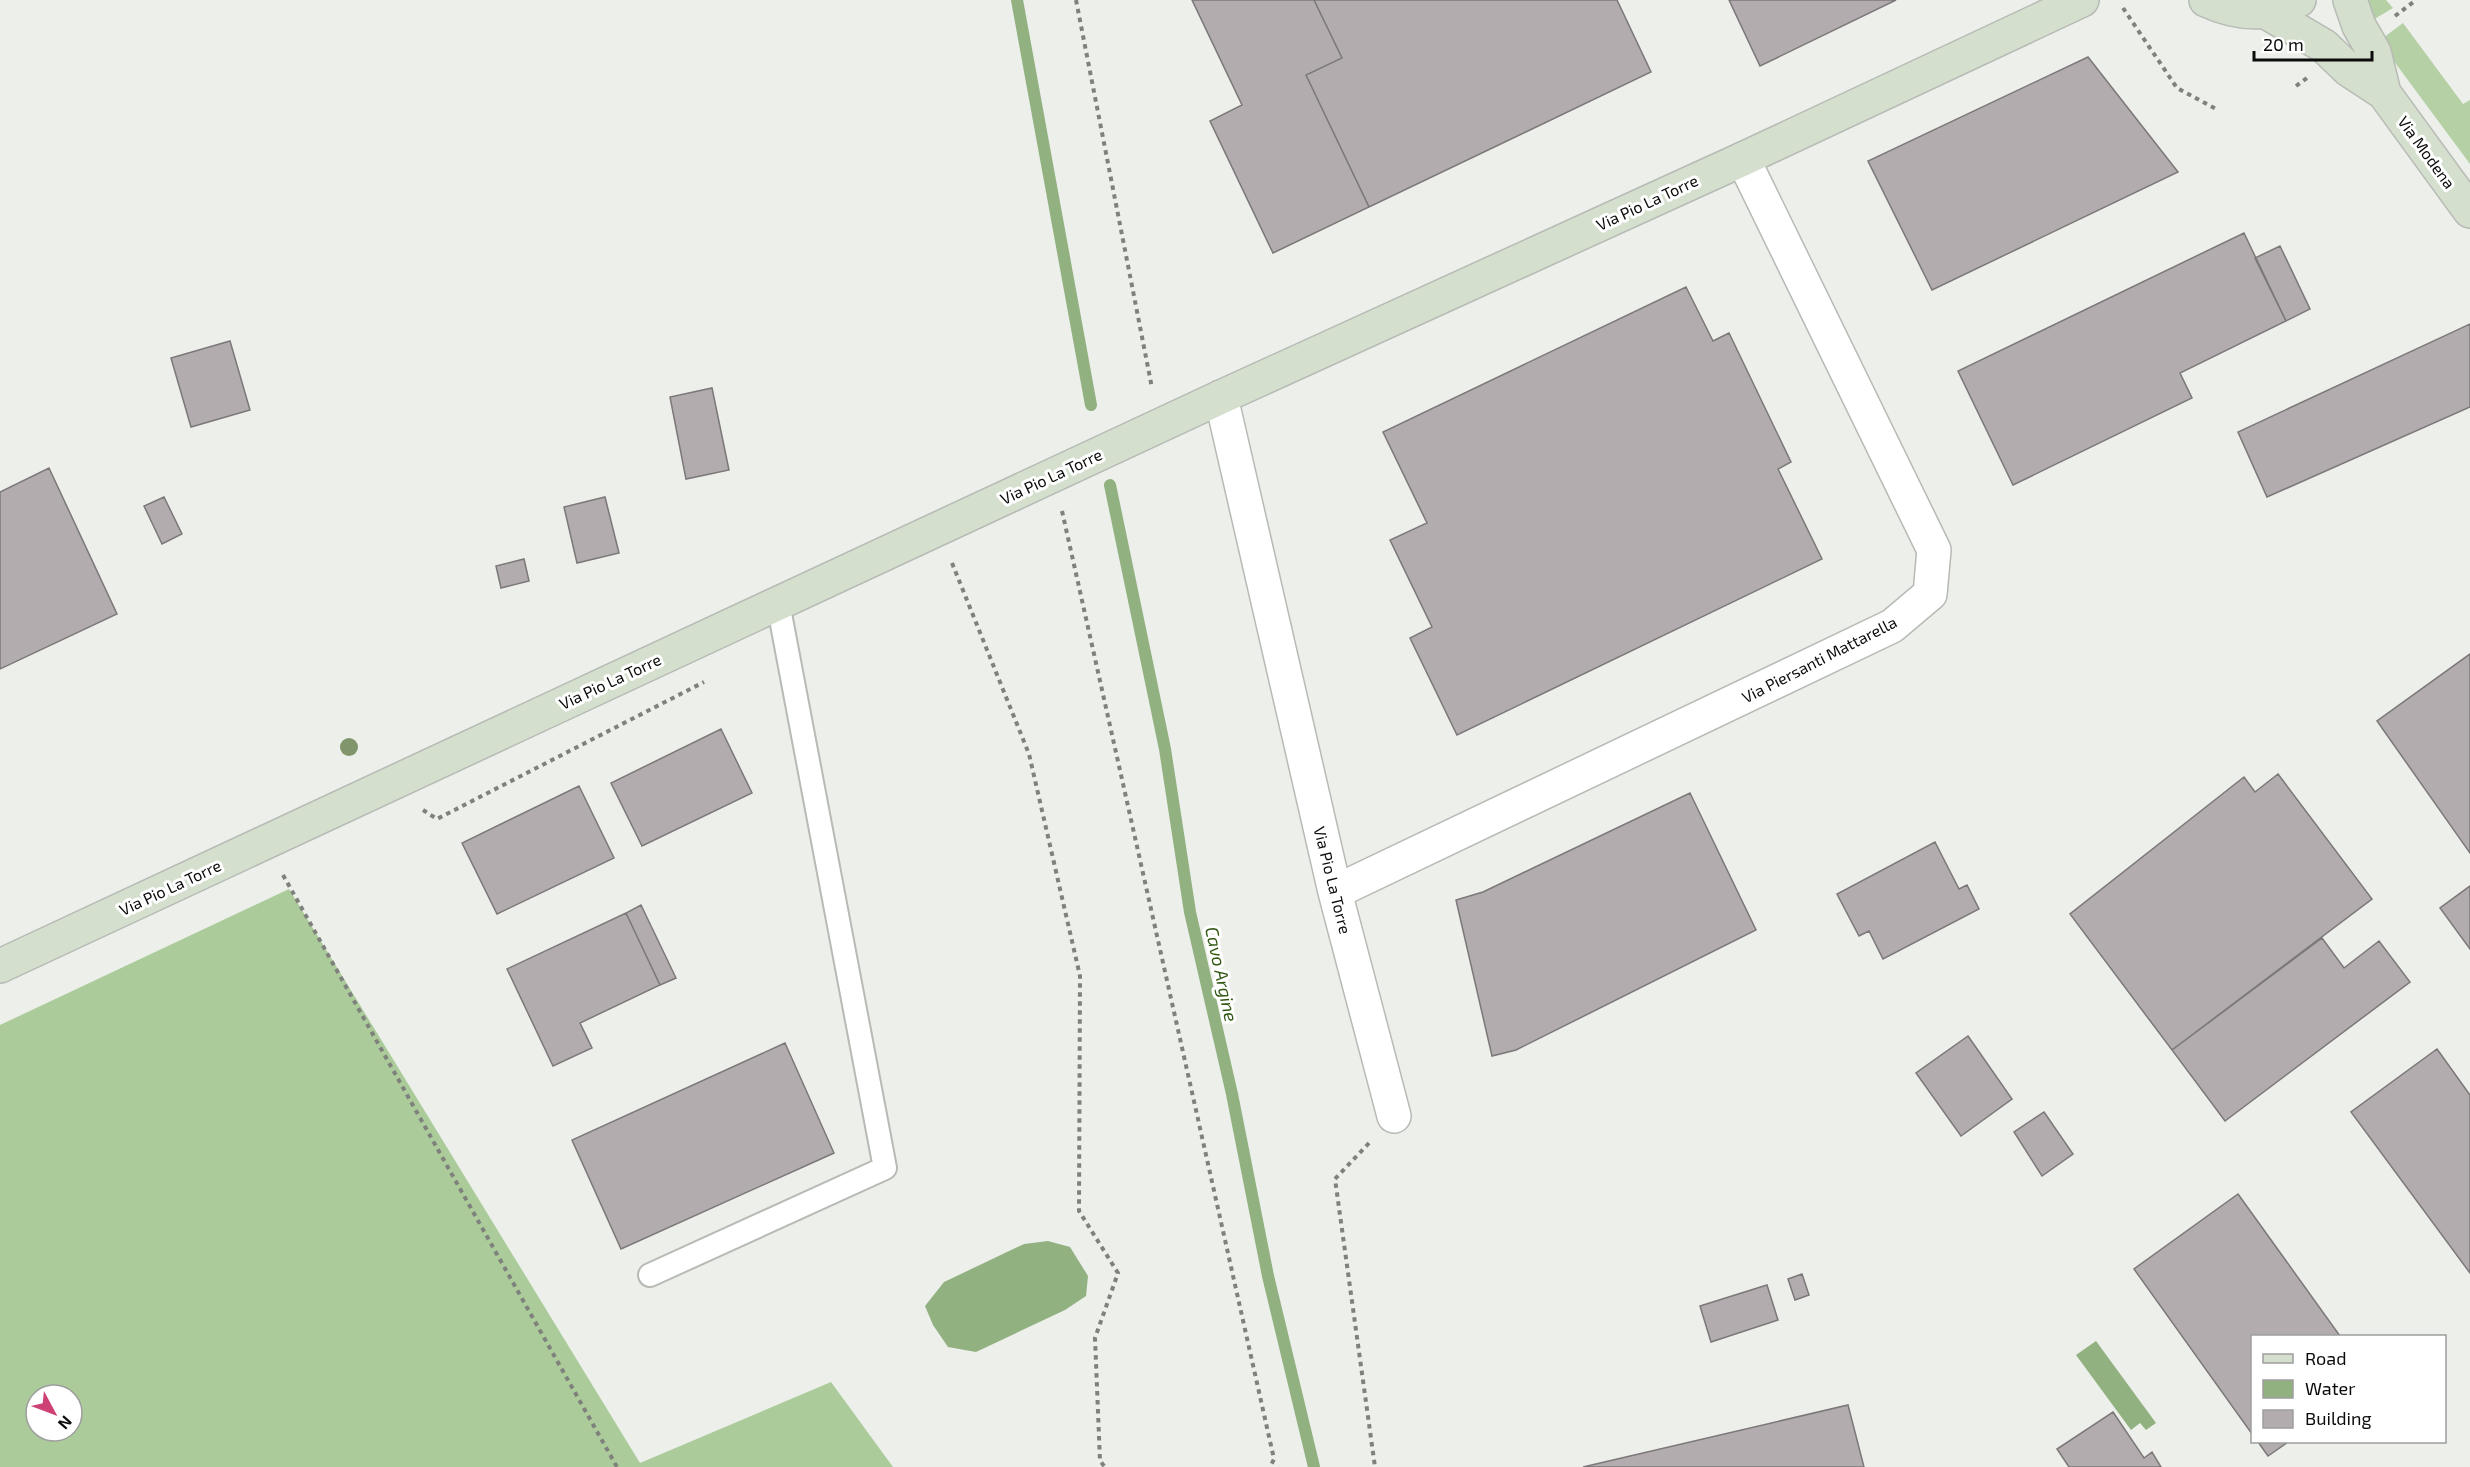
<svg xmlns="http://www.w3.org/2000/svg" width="2470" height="1467" viewBox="0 0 2470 1467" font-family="'Exo 2',sans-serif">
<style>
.green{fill:#b5d0a5}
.forest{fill:#accb9a;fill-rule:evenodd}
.water{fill:#92b181}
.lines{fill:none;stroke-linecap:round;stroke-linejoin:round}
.stream{stroke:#92b181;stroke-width:12}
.building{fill:#b2acae;stroke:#7c7778;stroke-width:1.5}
.lane-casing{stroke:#b7bab5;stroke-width:26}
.street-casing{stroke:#b7bab5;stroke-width:36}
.secondary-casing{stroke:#b7bab5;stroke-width:36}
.path{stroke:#7f817d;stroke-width:4;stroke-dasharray:4.5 4.5;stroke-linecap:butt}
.lane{stroke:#fff;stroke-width:22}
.street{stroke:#fff;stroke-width:33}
.secondary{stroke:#d4dfcd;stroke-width:33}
.tree{fill:#80956b}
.labels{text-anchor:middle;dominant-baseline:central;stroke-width:6;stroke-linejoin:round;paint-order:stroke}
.street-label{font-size:16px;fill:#0b0c0a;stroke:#fff}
.water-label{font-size:18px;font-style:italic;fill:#325713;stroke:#fff}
</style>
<rect width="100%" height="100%" fill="#ecefea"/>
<path class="green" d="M2364,0H2386L2393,8L2371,21Z
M2403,23L2463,104L2470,100V164L2379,41Z"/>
<path class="forest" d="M289,889L640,1463L831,1382L893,1467H0V1025ZM36,1395H72V1431H36Z"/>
<path class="water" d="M1048,1241L1070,1247L1088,1276L1086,1296L1065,1310L976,1352L948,1347L933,1325L925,1306L944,1282L1024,1244Z
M2096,1341L2156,1423L2146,1430L2140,1423L2131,1430L2076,1355Z"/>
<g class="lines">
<path class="stream" d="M1017,0L1091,405
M1110,485L1165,749L1190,912L1232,1094L1268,1276L1314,1467"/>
</g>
<path class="building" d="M1192,0H1314L1342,58L1306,75L1369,207L1273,253L1210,121L1242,105Z
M1314,0H1617L1651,72L1369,207L1306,75L1342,58Z
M1729,0H1896L1760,66Z
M2088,57L2178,172L1932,290L1868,161Z
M2244,233L2286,321L2180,373L2192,398L2013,485L1958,371Z
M2280,246L2310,309L2286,321L2255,258Z
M1686,287L1713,341L1729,333L1791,462L1778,469L1822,559L1457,735L1410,638L1432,627L1390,540L1427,523L1383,432Z
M2470,324V407L2267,497L2238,432Z
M230,341L250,410L191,427L171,358Z
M712,388L729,470L686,479L670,397Z
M49,468L117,614L0,669V492Z
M164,497L182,534L162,544L144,506Z
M605,497L619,553L577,563L564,507Z
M524,559L529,581L501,588L496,566Z
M2470,654V853L2377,721Z
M721,729L752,793L642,846L611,783Z
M2278,774L2372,899L2172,1050L2070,914L2244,777L2255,792Z
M579,786L614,858L497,914L462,843Z
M1690,793L1756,930L1516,1050L1492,1056L1456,900L1483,892Z
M1935,842L1959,889L1967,885L1979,909L1883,959L1869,931L1859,936L1837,894Z
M2470,886V949L2440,908Z
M641,905L676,978L660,985L626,913Z
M626,913L660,985L580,1023L592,1048L553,1066L507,969Z
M2322,938L2344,968L2379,941L2410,982L2225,1121L2172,1050Z
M1968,1036L2012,1099L1961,1136L1916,1073Z
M785,1043L834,1153L621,1249L572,1140Z
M2437,1049L2470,1095V1273L2351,1112Z
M2044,1112L2073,1154L2042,1176L2014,1132Z
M2238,1194L2340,1336H2252V1434L2134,1269Z
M1802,1274L1809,1295L1795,1300L1788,1279Z
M1767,1285L1778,1320L1711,1342L1700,1306Z
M1848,1405L1864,1467H1583Z
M2113,1412L2144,1458L2152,1452L2161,1467H2069L2057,1449Z
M2258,1442H2288L2268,1456Z"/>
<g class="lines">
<g class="lane-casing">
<path id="lane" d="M650,1275L885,1168L778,603"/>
</g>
<g class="street-casing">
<path id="street" d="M1221,397L1335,892L1394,1116
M1335,892L1892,626L1930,594L1934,550L1743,159"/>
</g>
<g class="secondary-casing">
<path id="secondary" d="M2206,0C2236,14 2268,17 2299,0
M2350,0L2359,26L2374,52L2384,93L2470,211
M2266,12L2324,46L2349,70L2384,93
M0,966L1221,397L1743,159L2082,0"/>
</g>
<path class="path" d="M1076,0L1152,388
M2123,8L2177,88L2218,110
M2395,16L2416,0
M2296,86L2307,78
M1062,511L1274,1459L1270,1467
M952,563L1029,754L1080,976L1079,1211L1118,1273L1095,1338L1100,1461L1105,1467
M423,810L437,819L704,682
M283,875L617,1467
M1369,1143L1335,1179L1375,1467"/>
<use href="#lane" class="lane"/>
<use href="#street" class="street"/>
<use href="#secondary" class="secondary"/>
</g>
<circle class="tree" cx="349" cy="747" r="9"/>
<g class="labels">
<g class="street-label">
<text transform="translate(2427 152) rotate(54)">Via Modena</text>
<text transform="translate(1647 202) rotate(-25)">Via Pio La Torre</text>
<text transform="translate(1051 476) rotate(-25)">Via Pio La Torre</text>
<text transform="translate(1819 659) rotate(-27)">Via Piersanti Mattarella</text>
<text transform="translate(610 681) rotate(-25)">Via Pio La Torre</text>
<text transform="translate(1333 880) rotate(76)">Via Pio La Torre</text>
<text transform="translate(170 887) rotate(-25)">Via Pio La Torre</text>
</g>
<g class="water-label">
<text transform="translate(1222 974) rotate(78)">Cavo Argine</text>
</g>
</g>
<rect x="2251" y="1335" width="195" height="108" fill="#ffffff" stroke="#9d9e9d" stroke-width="1.5"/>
<rect x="2263" y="1354" width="30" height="9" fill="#d4dfcd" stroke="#9d9e9d" stroke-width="1.5"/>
<text x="2305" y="1365" font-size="18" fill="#0b0c0a">Road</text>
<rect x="2263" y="1380" width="30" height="18" fill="#92b181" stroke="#9d9e9d" stroke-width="1.5"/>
<text x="2305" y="1395" font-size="18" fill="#0b0c0a">Water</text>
<rect x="2263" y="1410" width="30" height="18" fill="#b2acae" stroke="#9d9e9d" stroke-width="1.5"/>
<text x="2305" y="1425" font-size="18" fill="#0b0c0a">Building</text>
<g transform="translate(54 1413) rotate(131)"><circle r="28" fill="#ffffff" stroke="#9d9e9d" stroke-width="1.5"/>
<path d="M0-4.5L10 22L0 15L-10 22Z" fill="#cd4175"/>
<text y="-9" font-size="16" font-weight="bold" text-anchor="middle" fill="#0b0c0a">N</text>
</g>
<path d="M2254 51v9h118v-9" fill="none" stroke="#0b0c0a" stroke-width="3"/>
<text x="2263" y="51" font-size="18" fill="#0b0c0a" stroke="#ffffff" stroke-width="4.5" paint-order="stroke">20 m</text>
</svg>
